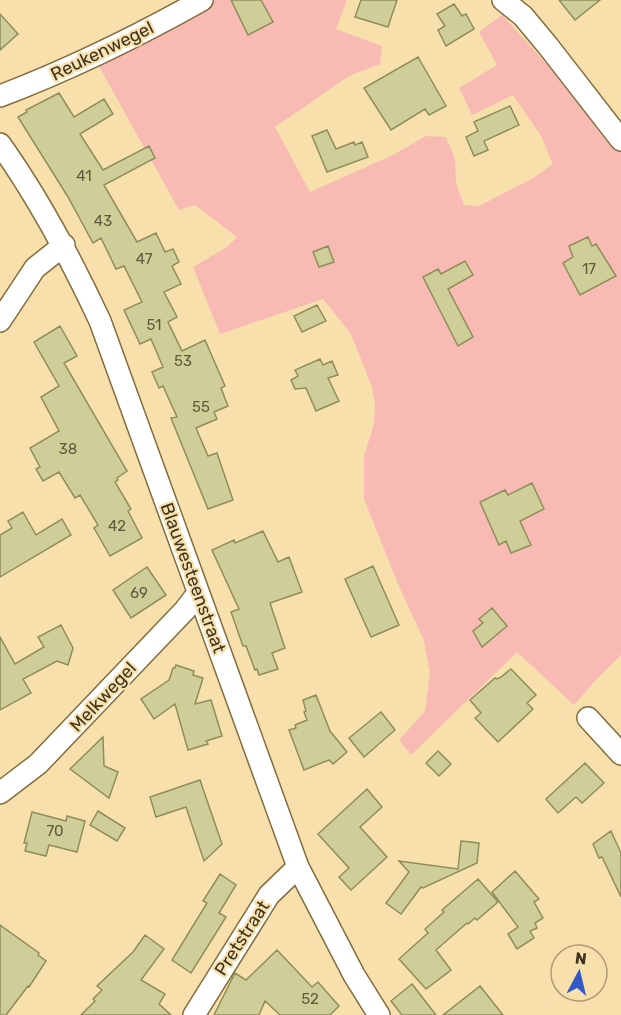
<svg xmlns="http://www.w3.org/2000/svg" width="621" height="1015" viewBox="0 0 621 1015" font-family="Rubik,sans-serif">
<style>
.green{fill:#f7bbb4}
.building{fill:#d0ce98;stroke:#8f8d59;stroke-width:1.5}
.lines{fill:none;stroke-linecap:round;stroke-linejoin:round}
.street-casing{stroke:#826d3c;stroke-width:24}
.street{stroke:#fff;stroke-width:21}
.labels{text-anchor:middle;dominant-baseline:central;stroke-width:4.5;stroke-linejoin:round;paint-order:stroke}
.number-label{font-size:15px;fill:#625a3e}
.street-label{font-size:18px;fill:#3e3420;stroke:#f8e0ad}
</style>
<rect width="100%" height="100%" fill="#f8e0ad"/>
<path class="green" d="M210,0H347L336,29L382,46L380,64L349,76L275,127L310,192L393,155L426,136L446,137L455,159L456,183L464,205L479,206L533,178L553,164L541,136L513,95L472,115L459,88L497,65L479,32L502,15L616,140L621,150V655L596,680L574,705L517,652L411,755L399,740L425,711L430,673L424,641L398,584L364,499V456L374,424L375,405L372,387L351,334L323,299L220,334L193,267L227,247L237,237L195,205L179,210L97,63Z"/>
<path class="building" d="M231,0H261L273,22L248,35Z
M361,0H397L388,27L355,17Z
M559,0H600L575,20Z
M454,4L462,16L466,14L474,29L446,46L438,30L445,26L437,14Z
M0,14L18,34L0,50Z
M418,57L446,106L429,115L425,109L391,130L364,88Z
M59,93L74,117L104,99L113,114L80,134L103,170L149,146L155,158L104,185L137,242L156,233L165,252L173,249L179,262L172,266L181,284L164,292L177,317L168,322L182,351L205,340L225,386L221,388L228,406L214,412L217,419L196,428L208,456L217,453L233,500L208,509L171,418L177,417L163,386L159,388L152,372L163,367L151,339L140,344L124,310L142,302L124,266L116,269L101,238L93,243L68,197L18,117L27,112L26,110Z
M510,106L519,125L484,141L488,150L474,156L466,137L478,131L474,122Z
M327,130L336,149L354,142L355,145L362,142L368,157L327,172L312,136Z
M588,237L592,246L596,244L616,276L580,295L563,263L573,257L569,246Z
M328,246L334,262L319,267L313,252Z
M465,261L473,275L448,289L473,337L458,346L423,277L438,269L441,274Z
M317,305L326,321L302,332L294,316Z
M60,326L77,356L64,363L127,471L117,478L118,480L115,482L131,509L128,511L142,538L110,556L94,528L98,525L80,495L75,498L59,472L43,481L36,469L40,467L30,448L59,431L41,397L59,386L34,342Z
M320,359L323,365L332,361L338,375L328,378L339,401L316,411L306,388L295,389L291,380L298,376L295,370Z
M532,483L544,509L520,521L531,545L511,553L506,541L499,545L480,502L505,490L508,495Z
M23,512L36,535L62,519L71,535L0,577V535L12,528L8,521Z
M263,531L278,562L289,557L302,592L270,603L285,648L272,653L278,669L259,675L257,669L255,670L246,646H243L231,612L239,609L212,550L234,540L235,543Z
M373,566L399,625L371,637L345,579Z
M147,567L166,595L131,618L113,590Z
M492,608L507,626L482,647L473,631L483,623L479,619Z
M61,625L73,648L68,665L57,661L23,679L31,693L0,710V637L15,664L44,647L38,637Z
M176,665L194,671L193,675L203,678L195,704L211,700L222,736L206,741L208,744L188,750L175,704L154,719L141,699L169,680L173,668H175Z
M511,669L536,695L527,703L533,709L530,712L498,742L475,718L481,713L470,700L495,678L497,679L501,677Z
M316,695L330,731L347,752L333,764L329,760L304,770L289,730L296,728L295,725L307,720L304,712L306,711L303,700Z
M381,712L395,730L364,757L349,738Z
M103,737L104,766L118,772L109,798L70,769Z
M438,751L451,764L439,776L426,763Z
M585,763L604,783L582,803L576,797L558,813L546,799Z
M200,780L222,844L204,861L186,807L156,817L150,797Z
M367,789L382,807L360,827L387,857L351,890L339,877L349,868L318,834Z
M98,811L125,828L117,841L90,825Z
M32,812L66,821L67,816L85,821L77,852L49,845L46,856L25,851L27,843H24Z
M611,831L621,853V897L602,857L599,858L593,844Z
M461,841L479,843L477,863L423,888L421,887L401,914L386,903L409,872L399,861L458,869Z
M515,871L539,899L534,902L543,918L535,923L537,928L530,931L534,938L517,949L508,934L518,927L492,892Z
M220,874L236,885L219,913L226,917L191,973L172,960L207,903L203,901Z
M478,879L498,902L477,920L475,918L468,924L467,923L436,950L451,970L426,989L399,959L428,933L425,929L444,912L442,910Z
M0,925L39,953L38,955L46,961L29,987L28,986L6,1015H0Z
M145,935L164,949L141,980L165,994L159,1004L171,1015H81L95,1001L93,999L102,990L97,986L133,952Z
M277,950L312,987L318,982L339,1006L330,1015H280L265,1001L259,1015H214L235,973L246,980Z
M412,984L436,1015H402L391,1001Z
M480,986L503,1015H443Z"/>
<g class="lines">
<g class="street-casing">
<path id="street" d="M503,0L523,16L548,46L621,140
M0,96C71,69 136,37 202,0
M0,144C40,200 71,259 100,321L298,867L354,975L379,1015
M0,321L35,268L64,245
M588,718L621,754
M0,793L38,764L185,610L198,593
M194,1015L269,895L298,867"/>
</g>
<use href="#street" class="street"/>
</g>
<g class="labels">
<g class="number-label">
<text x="84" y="176">41</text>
<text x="103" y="221">43</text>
<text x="144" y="259">47</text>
<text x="589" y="269">17</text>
<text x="154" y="325">51</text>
<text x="183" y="361">53</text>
<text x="201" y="407">55</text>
<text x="68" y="449">38</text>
<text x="117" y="526">42</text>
<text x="139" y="593">69</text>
<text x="55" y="831">70</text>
<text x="310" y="999">52</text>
</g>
<g class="street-label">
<text transform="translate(102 51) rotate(-26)">Reukenwegel</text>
<text transform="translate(193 578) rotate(70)">Blauwesteenstraat</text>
<text transform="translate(103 697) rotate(-47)">Melkwegel</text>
<text transform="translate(242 938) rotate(-57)">Pretstraat</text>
</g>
</g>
<g transform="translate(579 973) rotate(7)"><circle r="28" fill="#f8e0ad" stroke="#ae9b75" stroke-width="1.5"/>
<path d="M0-4.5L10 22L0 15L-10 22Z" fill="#3359c9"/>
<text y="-9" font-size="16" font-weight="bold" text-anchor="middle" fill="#3e3420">N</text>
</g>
</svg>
